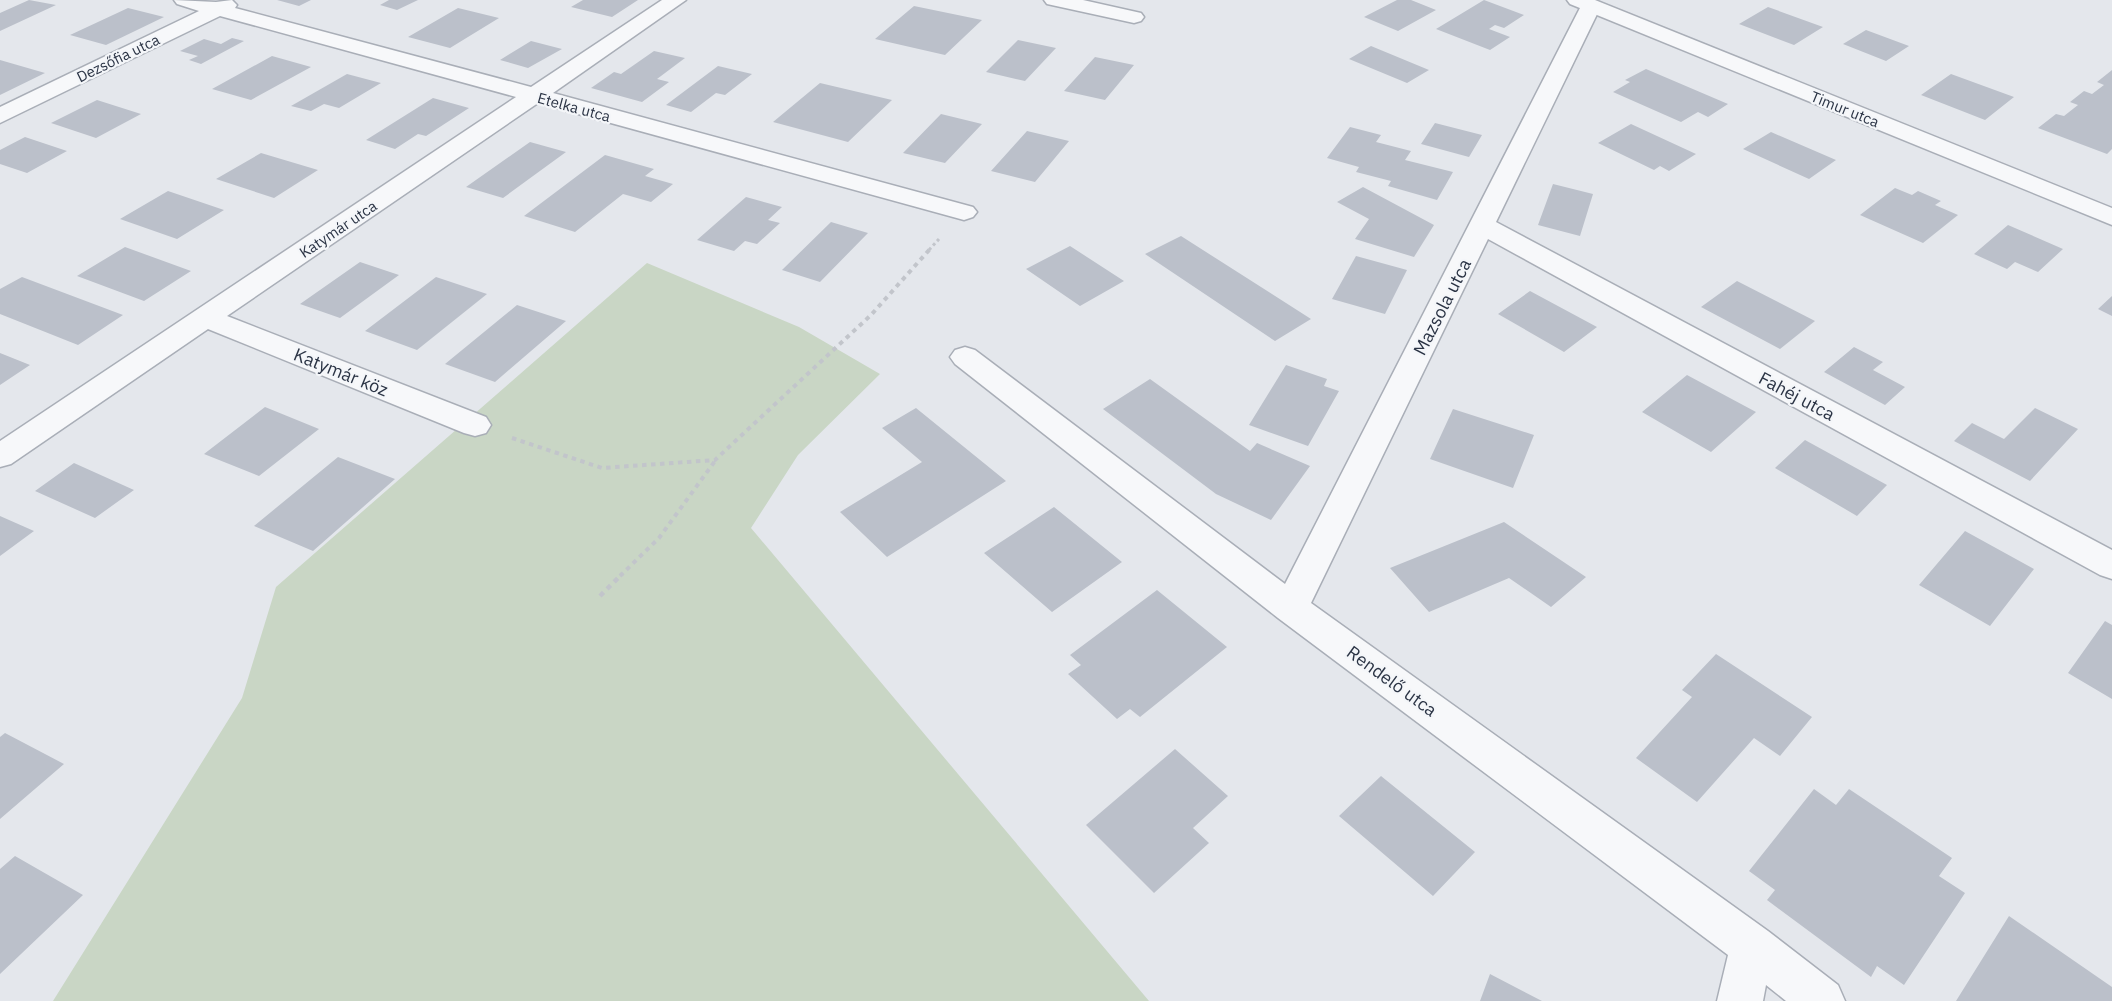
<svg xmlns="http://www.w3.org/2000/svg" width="2112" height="1001" viewBox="0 0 2112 1001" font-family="'IBM Plex Sans',sans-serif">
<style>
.green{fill:#c9d6c5}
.building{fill:#bbc0ca}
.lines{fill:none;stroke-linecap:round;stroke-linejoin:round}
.minor-casing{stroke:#a9aeb7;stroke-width:3}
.tertiary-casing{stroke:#a9aeb7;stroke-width:3}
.path-far2{stroke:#c2c5cb;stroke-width:3;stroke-dasharray:3 3;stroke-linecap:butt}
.path-far1{stroke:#c2c5cb;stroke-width:4;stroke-dasharray:4.5 4.5;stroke-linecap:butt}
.path{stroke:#c2c5cb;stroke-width:4.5;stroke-dasharray:5 5;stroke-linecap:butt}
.minor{fill:#f7f8fa;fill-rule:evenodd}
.tertiary{fill:#f7f8fa;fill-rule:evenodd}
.labels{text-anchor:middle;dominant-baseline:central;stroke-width:4.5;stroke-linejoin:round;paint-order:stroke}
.far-street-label{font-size:15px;fill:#2b3445;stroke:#f4f6f9}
.street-label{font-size:18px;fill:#2b3445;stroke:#f4f6f9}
</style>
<rect width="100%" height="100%" fill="#e4e7ec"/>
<path class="green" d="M647,263L799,327L880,374L798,455L751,528L1149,1001H53L242,698L276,587Z"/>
<path class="building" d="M29,0L56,5L0,31V13Z
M277,0H311L299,6Z
M389,0H418L397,10L380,5Z
M583,0H638L612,17L571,7Z
M1397,0H1411L1436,10L1398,31L1364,17Z
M1484,0L1524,15L1504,28L1495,25L1489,29L1510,37L1490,50L1436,29Z
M914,6L982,20L945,55L875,39Z
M1768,7L1823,27L1794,45L1739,24Z
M128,8L164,17L106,45L70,35Z
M458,8L499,18L450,48L408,37Z
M1866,30L1909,46L1886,61L1843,44Z
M232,38L244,41L201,64L189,60L198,56L180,51L204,39L221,44Z
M1018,40L1056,48L1025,81L986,72Z
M531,41L562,49L528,68L500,60Z
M1371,46L1429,70L1407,83L1349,59Z
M654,51L685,58L657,79L669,82L642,102L591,88L614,72L621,74Z
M272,56L311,67L251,100L212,89Z
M1095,57L1134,65L1105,100L1064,91Z
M0,60L45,73L0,95Z
M718,66L752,74L725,95L716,93L691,112L666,105Z
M1646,69L1728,104L1708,117L1698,112L1681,122L1613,92L1630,82L1625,80Z
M2112,70V149L2107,154L2038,128L2056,114L2064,116L2078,105L2070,102L2084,91L2092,94L2104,85L2097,82Z
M347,74L381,83L339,108L324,104L311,111L291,106Z
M1951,74L2014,97L1985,120L1921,95Z
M820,83L892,100L848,142L773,122Z
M433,98L469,108L426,136L418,134L395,149L366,140Z
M97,100L141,114L96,138L51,123Z
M941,114L982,124L945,163L903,153Z
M1435,123L1482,135L1469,157L1421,144Z
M1631,124L1696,154L1669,171L1660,166L1654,170L1598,143Z
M1350,127L1381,135L1376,142L1411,151L1405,160L1453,172L1437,200L1388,186L1391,181L1356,172L1359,167L1327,158Z
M1027,131L1069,141L1035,182L991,171Z
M1771,132L1836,160L1809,179L1743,149Z
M25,137L67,151L27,173L0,164V150Z
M530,142L566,152L503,198L466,187Z
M261,153L318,170L274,198L216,179Z
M605,155L654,169L645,176L673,184L651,202L623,194L575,232L524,216Z
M1553,184L1593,194L1580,236L1538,225Z
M1363,187L1434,225L1414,257L1355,239L1369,219L1337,202Z
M1895,188L1912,195L1918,191L1941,201L1935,205L1958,215L1923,243L1860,215Z
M168,191L224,210L177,239L120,219Z
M746,197L782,207L768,220L780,223L757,244L745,241L734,251L697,240Z
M831,222L868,233L820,282L782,270Z
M2008,225L2063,249L2038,272L2015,262L2007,269L1974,254Z
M1181,236L1311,319L1275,341L1145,254Z
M1070,246L1124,281L1080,306L1026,269Z
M125,247L191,271L144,301L77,276Z
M1356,256L1407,270L1385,314L1332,299Z
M360,262L399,275L340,318L300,304Z
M22,277L123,315L78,345L0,314V289Z
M436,277L487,294L417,350L365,331Z
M1737,281L1815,321L1780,349L1701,307Z
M1530,291L1597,327L1564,352L1498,314Z
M2112,296V316L2098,309Z
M517,305L566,321L495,382L445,364Z
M1854,347L1883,362L1873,370L1905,387L1885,405L1824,372Z
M0,353L30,365L0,385Z
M1286,365L1327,379L1324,386L1339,391L1308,446L1249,425Z
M1687,375L1756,412L1711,452L1642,412Z
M1150,379L1250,451L1257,443L1310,466L1271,520L1216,494L1103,409Z
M265,407L319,429L259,476L204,454Z
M916,408L1006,481L887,557L840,512L922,462L882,428Z
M2035,408L2078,429L2030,481L1954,441L1972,423L2004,439Z
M1453,409L1534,435L1513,488L1430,459Z
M1805,440L1887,485L1857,516L1775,468Z
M338,457L395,479L313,551L254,526Z
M74,463L134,490L95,518L35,491Z
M1054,507L1122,562L1052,612L984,553Z
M0,516L34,531L0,556Z
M1504,522L1586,577L1551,607L1509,578L1429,612L1390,568Z
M1965,531L2034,569L1990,626L1919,585Z
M1157,590L1227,647L1140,717L1130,709L1117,719L1068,674L1081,665L1070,655Z
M2105,621L2112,625V699L2068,673Z
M1716,654L1812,717L1780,756L1754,738L1697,802L1636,758L1692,697L1682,690Z
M5,733L64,764L0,819V737Z
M1175,749L1228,796L1193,828L1209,843L1154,893L1086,825Z
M1381,776L1475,852L1433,896L1339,816Z
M1814,789L1836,805L1849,789L1952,858L1939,876L1965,893L1904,985L1877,966L1871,977L1767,900L1775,890L1749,871Z
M15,856L83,895L0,974V869Z
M2009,916L2112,987V1001H1956Z
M1490,974L1542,1001H1480Z"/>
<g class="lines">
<g class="minor-casing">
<path id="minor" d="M174,0L216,2L232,0L237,5L235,8L531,87L662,0H686L553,93L973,207L977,212L973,217L964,220L538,103L227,316L486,417L491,425L486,433L475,436L464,433L208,329L11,464L0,467V441L516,97L220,16L0,123V107L199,11L177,4Z
M1044,0H1083L1141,13L1144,17L1141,21L1134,23L1047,4Z
M1592,0L1598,2L1601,6L1496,222L2112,550V579L2100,575L1488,239L1311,603L1768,931L1838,985L1845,1001H1786L1766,985L1763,1001H1717L1728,955L1278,618L955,364L950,357L955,350L965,347L975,350L1285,584L1581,6L1584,2Z"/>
</g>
<g class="tertiary-casing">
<path id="tertiary" d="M1567,0H1595L2112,208V225L1570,4Z"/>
</g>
<path class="path-far2" d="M929,250L939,239"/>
<path class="path-far1" d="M512,438L602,468L715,460L871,315L930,249
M620,576L659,538L715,461"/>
<path class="path" d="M600,596L622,574"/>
<use href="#minor" class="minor"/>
<use href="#tertiary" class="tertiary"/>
</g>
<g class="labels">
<g class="far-street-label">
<text transform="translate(118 58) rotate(-26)">Dezsőfia utca</text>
<text transform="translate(574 107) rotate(15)">Etelka utca</text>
<text transform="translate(1845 109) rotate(22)">Timur utca</text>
<text transform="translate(338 229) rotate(-34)">Katymár utca</text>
</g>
<g class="street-label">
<text transform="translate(1442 307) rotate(-63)">Mazsola utca</text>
<text transform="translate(341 372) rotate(22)">Katymár köz</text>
<text transform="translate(1797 396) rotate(28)">Fahéj utca</text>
<text transform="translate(1392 681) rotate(36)">Rendelő utca</text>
</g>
</g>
</svg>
